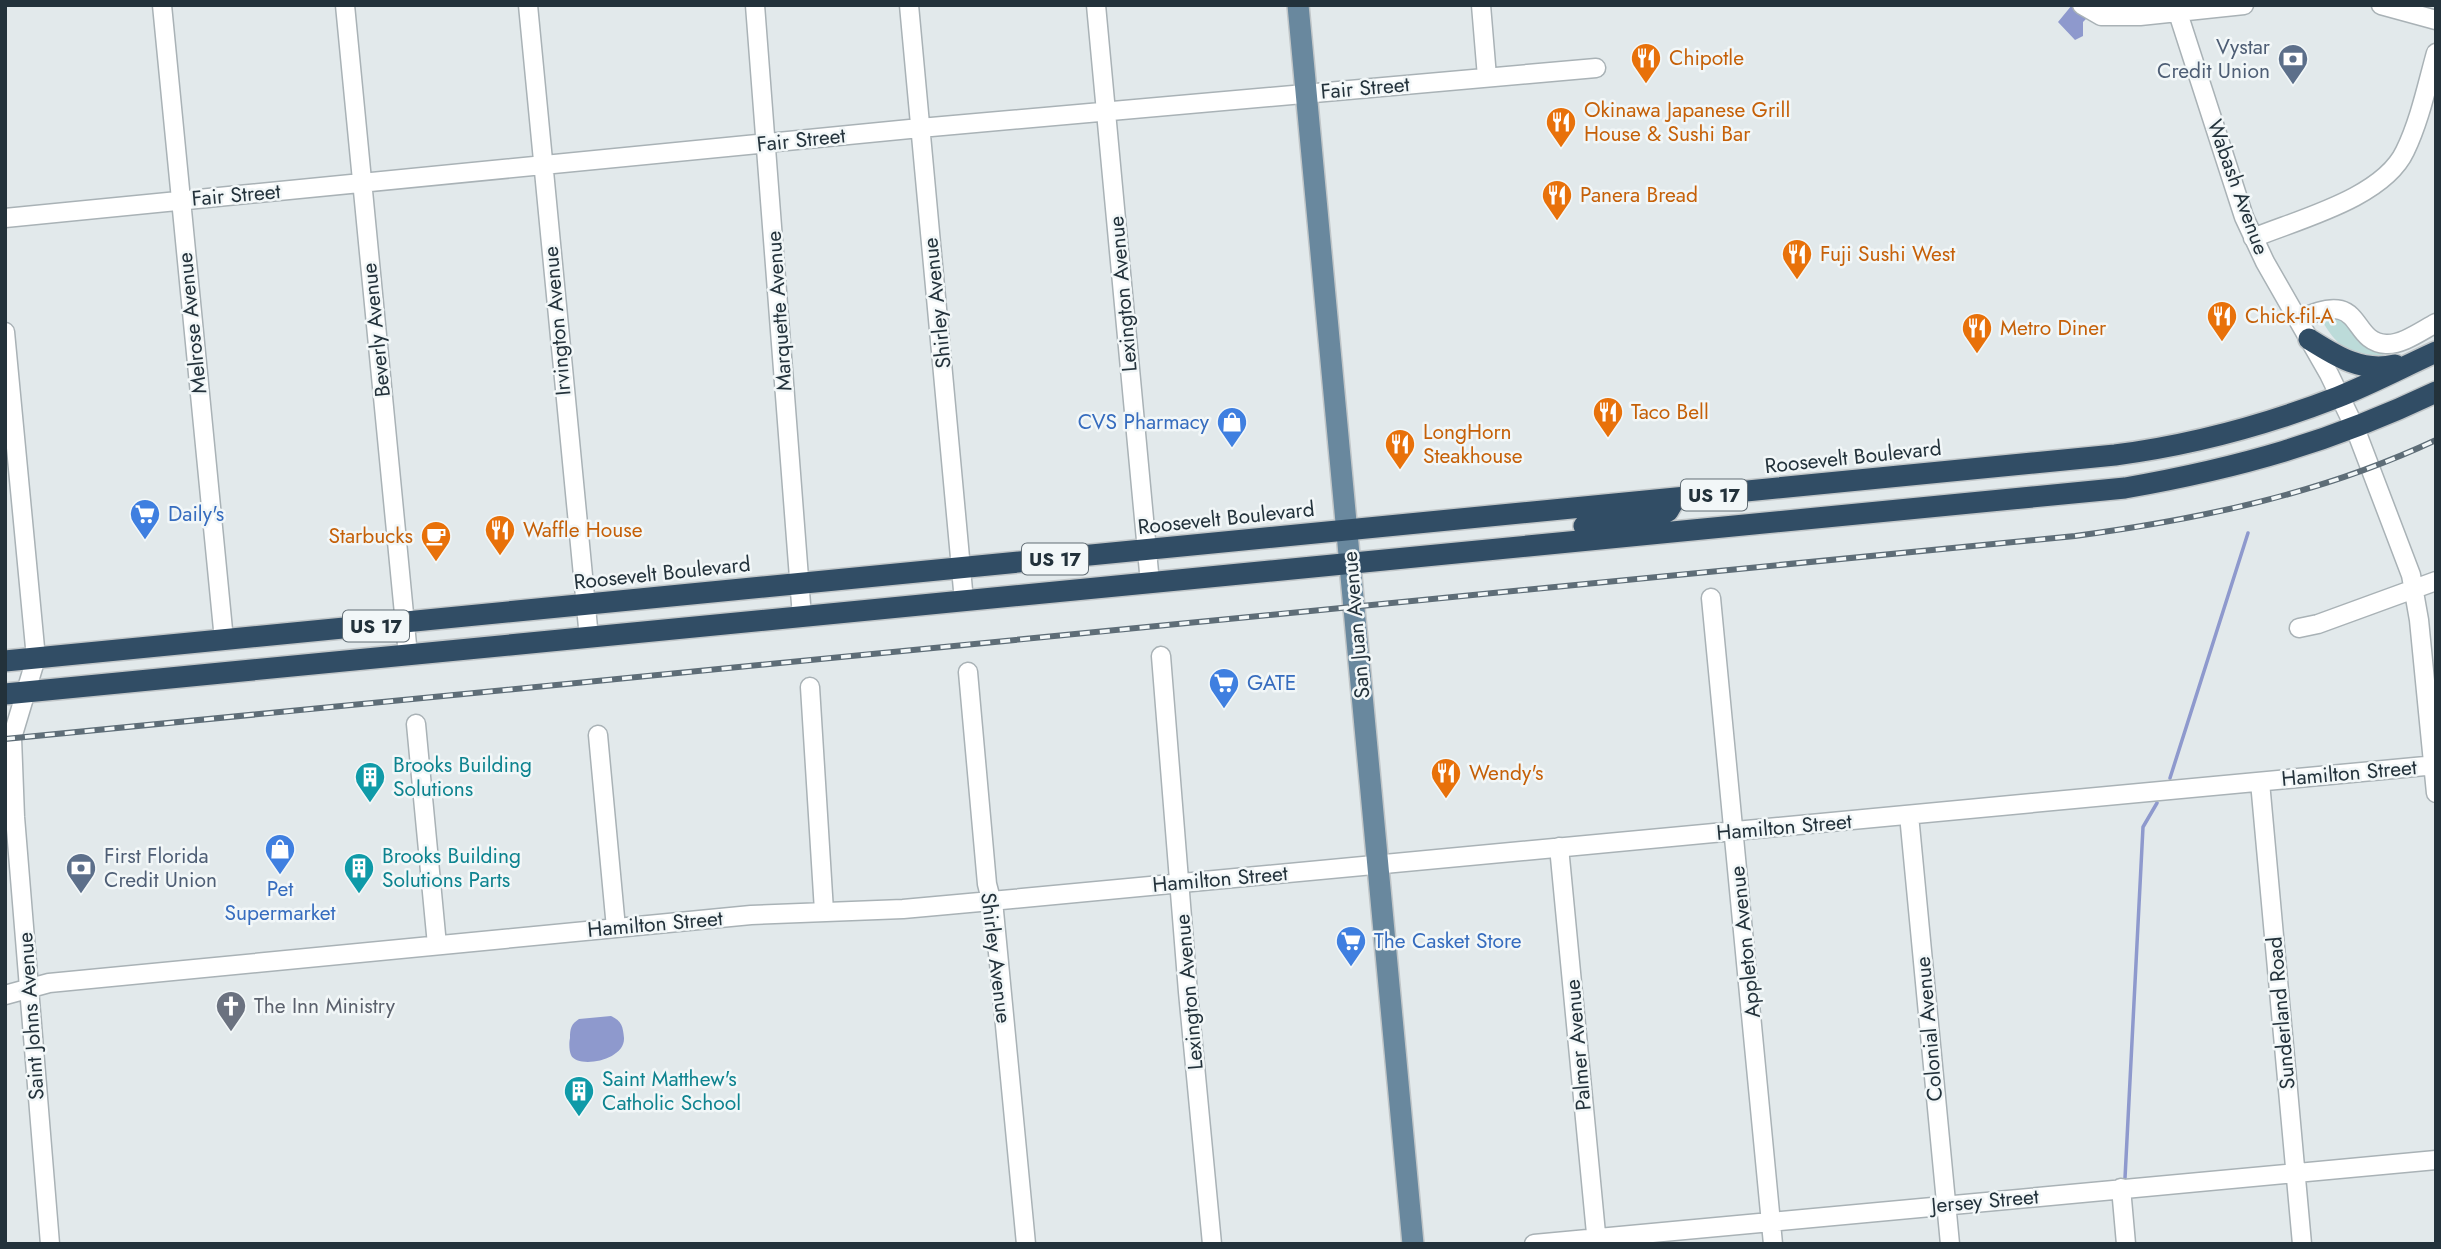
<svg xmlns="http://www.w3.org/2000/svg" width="2441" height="1249" viewBox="0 0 2441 1249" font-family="Jost,sans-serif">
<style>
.green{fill:#bcdbd9}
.water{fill:#8e99cd}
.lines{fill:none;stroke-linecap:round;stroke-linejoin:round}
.stream{stroke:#8e99cd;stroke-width:3.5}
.minor-casing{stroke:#a9b2b6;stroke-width:21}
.major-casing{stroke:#c1c6c8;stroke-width:24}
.highway-casing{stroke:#c1c6c8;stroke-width:24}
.minor{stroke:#fff;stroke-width:18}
.major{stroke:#69889e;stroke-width:21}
.highway{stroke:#314d65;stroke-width:21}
.rail-casing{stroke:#5e6d77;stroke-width:6}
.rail{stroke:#f2f7f8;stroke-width:3.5;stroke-dasharray:10;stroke-linecap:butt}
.labels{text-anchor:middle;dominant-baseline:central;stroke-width:5;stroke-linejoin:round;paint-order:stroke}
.shield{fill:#f2f7f8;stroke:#616d74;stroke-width:2}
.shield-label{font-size:19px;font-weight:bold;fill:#23323b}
.service-label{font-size:21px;fill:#4e5e75;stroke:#f2f7f8;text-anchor:end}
.food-label{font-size:21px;fill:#c56008;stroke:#f2f7f8;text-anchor:start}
.street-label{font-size:21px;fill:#23323b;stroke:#f2f7f8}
.shop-label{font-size:21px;fill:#366cbe;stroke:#f2f7f8;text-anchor:start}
.culture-label{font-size:21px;fill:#0d838f;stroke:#f2f7f8;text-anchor:start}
.worship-label{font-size:21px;fill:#5b616d;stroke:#f2f7f8;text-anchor:start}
</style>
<rect width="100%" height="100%" fill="#e2e9eb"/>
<path class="green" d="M2338,314L2368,345L2384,353L2383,356C2353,356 2339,349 2324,324L2328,317Z"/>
<path class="water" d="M2072,5H2100L2083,22V36L2075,40L2058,22Z
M611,1016C622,1021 623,1027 624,1038C625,1061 577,1069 571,1055C569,1051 569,1042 570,1038C570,1029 571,1024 579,1019Z"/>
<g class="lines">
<path class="stream" d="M2170,778L2248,533
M2125,1178L2143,827L2157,803"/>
<g class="minor-casing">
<path id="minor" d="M162,5L224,640
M345,5L408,655
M528,5L589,638
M755,5L802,617
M909,5L964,601
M1096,5L1150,583
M1481,5L1487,77
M2082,5L2101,16H2140L2244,5
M2381,5L2436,20
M2178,13L2244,217L2265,262L2329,374L2355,428L2411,575L2419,620L2436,793
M5,218L920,128L1596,68
M2253,238C2299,219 2383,198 2405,151C2420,120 2427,85 2436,53
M2298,320C2366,286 2348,342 2386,344C2402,345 2421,331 2436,323
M5,332L36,658L12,738L15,817L50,1244
M1711,598L1773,1244
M2299,628L2318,624L2436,581
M1161,656L1188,992L1212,1244
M968,672L987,884L994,911L1026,1244
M810,687L824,911
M416,724L437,945
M598,735L616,928
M2260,782L2302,1244
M1909,815L1950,1244
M1559,847L1597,1244
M5,995L49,983L751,915L903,909L991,901L2436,765
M2121,1188L2126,1244
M1534,1244L2436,1160"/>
</g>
<g class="major-casing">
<path id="major" d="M1298,5L1413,1244"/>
</g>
<g class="highway-casing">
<path id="highway" d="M2309,339C2336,356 2362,373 2395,365
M1584,526L1653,518L1668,511L1675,499
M5,661L2115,455C2192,445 2266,425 2338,397C2371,384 2403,367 2436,352
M5,694L2125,488C2239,468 2331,442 2436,392"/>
</g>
<use href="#minor" class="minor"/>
<use href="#major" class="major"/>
<use href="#highway" class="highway"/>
<g class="rail-casing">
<path id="rail" d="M5,739L2075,536C2200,519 2321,494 2436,440"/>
</g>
<use href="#rail" class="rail"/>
</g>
<defs>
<g id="restaurant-pin" transform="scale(1.575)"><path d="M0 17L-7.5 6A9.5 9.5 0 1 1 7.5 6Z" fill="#e8710a" stroke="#f2f7f8"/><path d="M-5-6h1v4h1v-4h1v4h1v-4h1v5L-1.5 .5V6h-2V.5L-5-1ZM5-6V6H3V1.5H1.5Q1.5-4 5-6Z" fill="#fff"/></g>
<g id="bank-pin" transform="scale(1.575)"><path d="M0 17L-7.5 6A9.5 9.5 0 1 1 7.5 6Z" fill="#5c6f8a" stroke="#f2f7f8"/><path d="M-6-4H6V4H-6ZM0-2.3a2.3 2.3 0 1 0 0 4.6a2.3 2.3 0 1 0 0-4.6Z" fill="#fff"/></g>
<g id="shop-pin" transform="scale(1.575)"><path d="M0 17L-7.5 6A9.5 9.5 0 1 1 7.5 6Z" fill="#3f7fe0" stroke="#f2f7f8"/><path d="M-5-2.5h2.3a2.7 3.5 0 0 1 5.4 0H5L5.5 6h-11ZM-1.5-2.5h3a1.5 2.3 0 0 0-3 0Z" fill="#fff"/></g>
<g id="supermarket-pin" transform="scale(1.575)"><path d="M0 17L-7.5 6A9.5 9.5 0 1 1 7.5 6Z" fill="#3f7fe0" stroke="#f2f7f8"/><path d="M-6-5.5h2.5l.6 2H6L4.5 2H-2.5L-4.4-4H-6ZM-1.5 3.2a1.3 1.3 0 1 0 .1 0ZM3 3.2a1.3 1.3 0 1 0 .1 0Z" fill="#fff"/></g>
<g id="cafe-pin" transform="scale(1.575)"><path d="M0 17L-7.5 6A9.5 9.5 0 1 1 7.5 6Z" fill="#e8710a" stroke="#f2f7f8"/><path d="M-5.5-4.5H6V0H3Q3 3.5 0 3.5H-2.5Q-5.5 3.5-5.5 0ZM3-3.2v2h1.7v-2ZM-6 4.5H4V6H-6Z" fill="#fff"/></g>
<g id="building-pin" transform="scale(1.575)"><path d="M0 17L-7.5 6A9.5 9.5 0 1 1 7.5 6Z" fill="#0f9aa8" stroke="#f2f7f8"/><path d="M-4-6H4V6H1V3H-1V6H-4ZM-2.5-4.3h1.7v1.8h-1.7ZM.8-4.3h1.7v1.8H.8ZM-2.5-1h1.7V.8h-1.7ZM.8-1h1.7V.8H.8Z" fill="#fff"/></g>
<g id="church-pin" transform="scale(1.575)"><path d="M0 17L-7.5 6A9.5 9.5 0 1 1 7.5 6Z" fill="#6b7280" stroke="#f2f7f8"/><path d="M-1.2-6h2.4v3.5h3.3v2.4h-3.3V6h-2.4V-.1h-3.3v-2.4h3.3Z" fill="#fff"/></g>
</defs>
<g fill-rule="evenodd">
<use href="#restaurant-pin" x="1646" y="58"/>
<use href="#bank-pin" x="2293" y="59"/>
<use href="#restaurant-pin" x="1561" y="122"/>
<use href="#restaurant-pin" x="1557" y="195"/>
<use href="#restaurant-pin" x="1797" y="254"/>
<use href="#restaurant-pin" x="2222" y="316"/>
<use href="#restaurant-pin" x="1977" y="328"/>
<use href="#restaurant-pin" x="1608" y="412"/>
<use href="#shop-pin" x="1232" y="422"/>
<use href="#restaurant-pin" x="1400" y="444"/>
<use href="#supermarket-pin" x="145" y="514"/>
<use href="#restaurant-pin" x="500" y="530"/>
<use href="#cafe-pin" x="436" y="536"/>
<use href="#supermarket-pin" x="1224" y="683"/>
<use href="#restaurant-pin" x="1446" y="773"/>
<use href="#building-pin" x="370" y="777"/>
<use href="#shop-pin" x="280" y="849"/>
<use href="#bank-pin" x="81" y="868"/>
<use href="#building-pin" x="359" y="868"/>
<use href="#supermarket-pin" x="1351" y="941"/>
<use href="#church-pin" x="231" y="1006"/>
<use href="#building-pin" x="579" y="1091"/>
</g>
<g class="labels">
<g class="shield">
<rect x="1681" y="479.5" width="66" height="31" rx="5"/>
<rect x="1022" y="543.5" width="66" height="31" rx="5"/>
<rect x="343" y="610.5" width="66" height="31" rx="5"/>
</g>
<g class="shield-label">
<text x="1714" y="495">US 17</text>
<text x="1055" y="559">US 17</text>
<text x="376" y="626">US 17</text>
</g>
<g class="service-label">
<text x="2270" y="47">Vystar<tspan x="2270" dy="24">Credit Union</tspan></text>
<text x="104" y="856" text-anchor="start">First Florida<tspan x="104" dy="24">Credit Union</tspan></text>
</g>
<g class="food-label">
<text x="1669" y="58">Chipotle</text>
<text x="1584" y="110">Okinawa Japanese Grill<tspan x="1584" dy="24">House &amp; Sushi Bar</tspan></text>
<text x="1580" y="195">Panera Bread</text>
<text x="1820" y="254">Fuji Sushi West</text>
<text x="2245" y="316">Chick-fil-A</text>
<text x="2000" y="328">Metro Diner</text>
<text x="1631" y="412">Taco Bell</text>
<text x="1423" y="432">LongHorn<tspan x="1423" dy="24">Steakhouse</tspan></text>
<text x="523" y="530">Waffle House</text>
<text x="413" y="536" text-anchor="end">Starbucks</text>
<text x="1469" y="773">Wendy's</text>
</g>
<g class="street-label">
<text transform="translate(1365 88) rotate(-5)">Fair Street</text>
<text transform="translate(801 140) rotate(-6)">Fair Street</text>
<text transform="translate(2238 187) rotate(70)">Wabash Avenue</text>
<text transform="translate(236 195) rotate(-5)">Fair Street</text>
<text transform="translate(1123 294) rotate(-95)">Lexington Avenue</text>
<text transform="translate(937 303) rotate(-96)">Shirley Avenue</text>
<text transform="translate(779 311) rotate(-94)">Marquette Avenue</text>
<text transform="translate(557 321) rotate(-95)">Irvington Avenue</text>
<text transform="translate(192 323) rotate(-96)">Melrose Avenue</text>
<text transform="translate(376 330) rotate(-96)">Beverly Avenue</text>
<text transform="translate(1853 457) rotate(-6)">Roosevelt Boulevard</text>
<text transform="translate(1226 518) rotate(-6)">Roosevelt Boulevard</text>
<text transform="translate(662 573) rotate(-6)">Roosevelt Boulevard</text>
<text transform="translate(1356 625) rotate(-95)">San Juan Avenue</text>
<text transform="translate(2349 773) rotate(-5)">Hamilton Street</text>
<text transform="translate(1784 827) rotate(-5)">Hamilton Street</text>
<text transform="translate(1220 879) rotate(-5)">Hamilton Street</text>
<text transform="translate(655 924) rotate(-5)">Hamilton Street</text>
<text transform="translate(1745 942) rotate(-96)">Appleton Avenue</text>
<text transform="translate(996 958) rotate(83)">Shirley Avenue</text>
<text transform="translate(1189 992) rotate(-95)">Lexington Avenue</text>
<text transform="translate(2281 1013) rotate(-95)">Sunderland Road</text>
<text transform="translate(31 1016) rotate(-94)">Saint Johns Avenue</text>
<text transform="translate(1929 1029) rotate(-95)">Colonial Avenue</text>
<text transform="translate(1578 1045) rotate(-95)">Palmer Avenue</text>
<text transform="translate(1985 1201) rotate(-5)">Jersey Street</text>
</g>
<g class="shop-label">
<text x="1209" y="422" text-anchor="end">CVS Pharmacy</text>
<text x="168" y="514">Daily's</text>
<text x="1247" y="683">GATE</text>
<text x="280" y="889" text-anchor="middle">Pet<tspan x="280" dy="24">Supermarket</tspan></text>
<text x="1374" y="941">The Casket Store</text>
</g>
<g class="culture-label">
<text x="393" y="765">Brooks Building<tspan x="393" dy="24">Solutions</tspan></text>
<text x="382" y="856">Brooks Building<tspan x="382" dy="24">Solutions Parts</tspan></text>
<text x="602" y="1079">Saint Matthew's<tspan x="602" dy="24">Catholic School</tspan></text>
</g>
<g class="worship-label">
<text x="254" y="1006">The Inn Ministry</text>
</g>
</g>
<rect width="2441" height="1249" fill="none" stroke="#23323b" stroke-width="14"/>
</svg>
